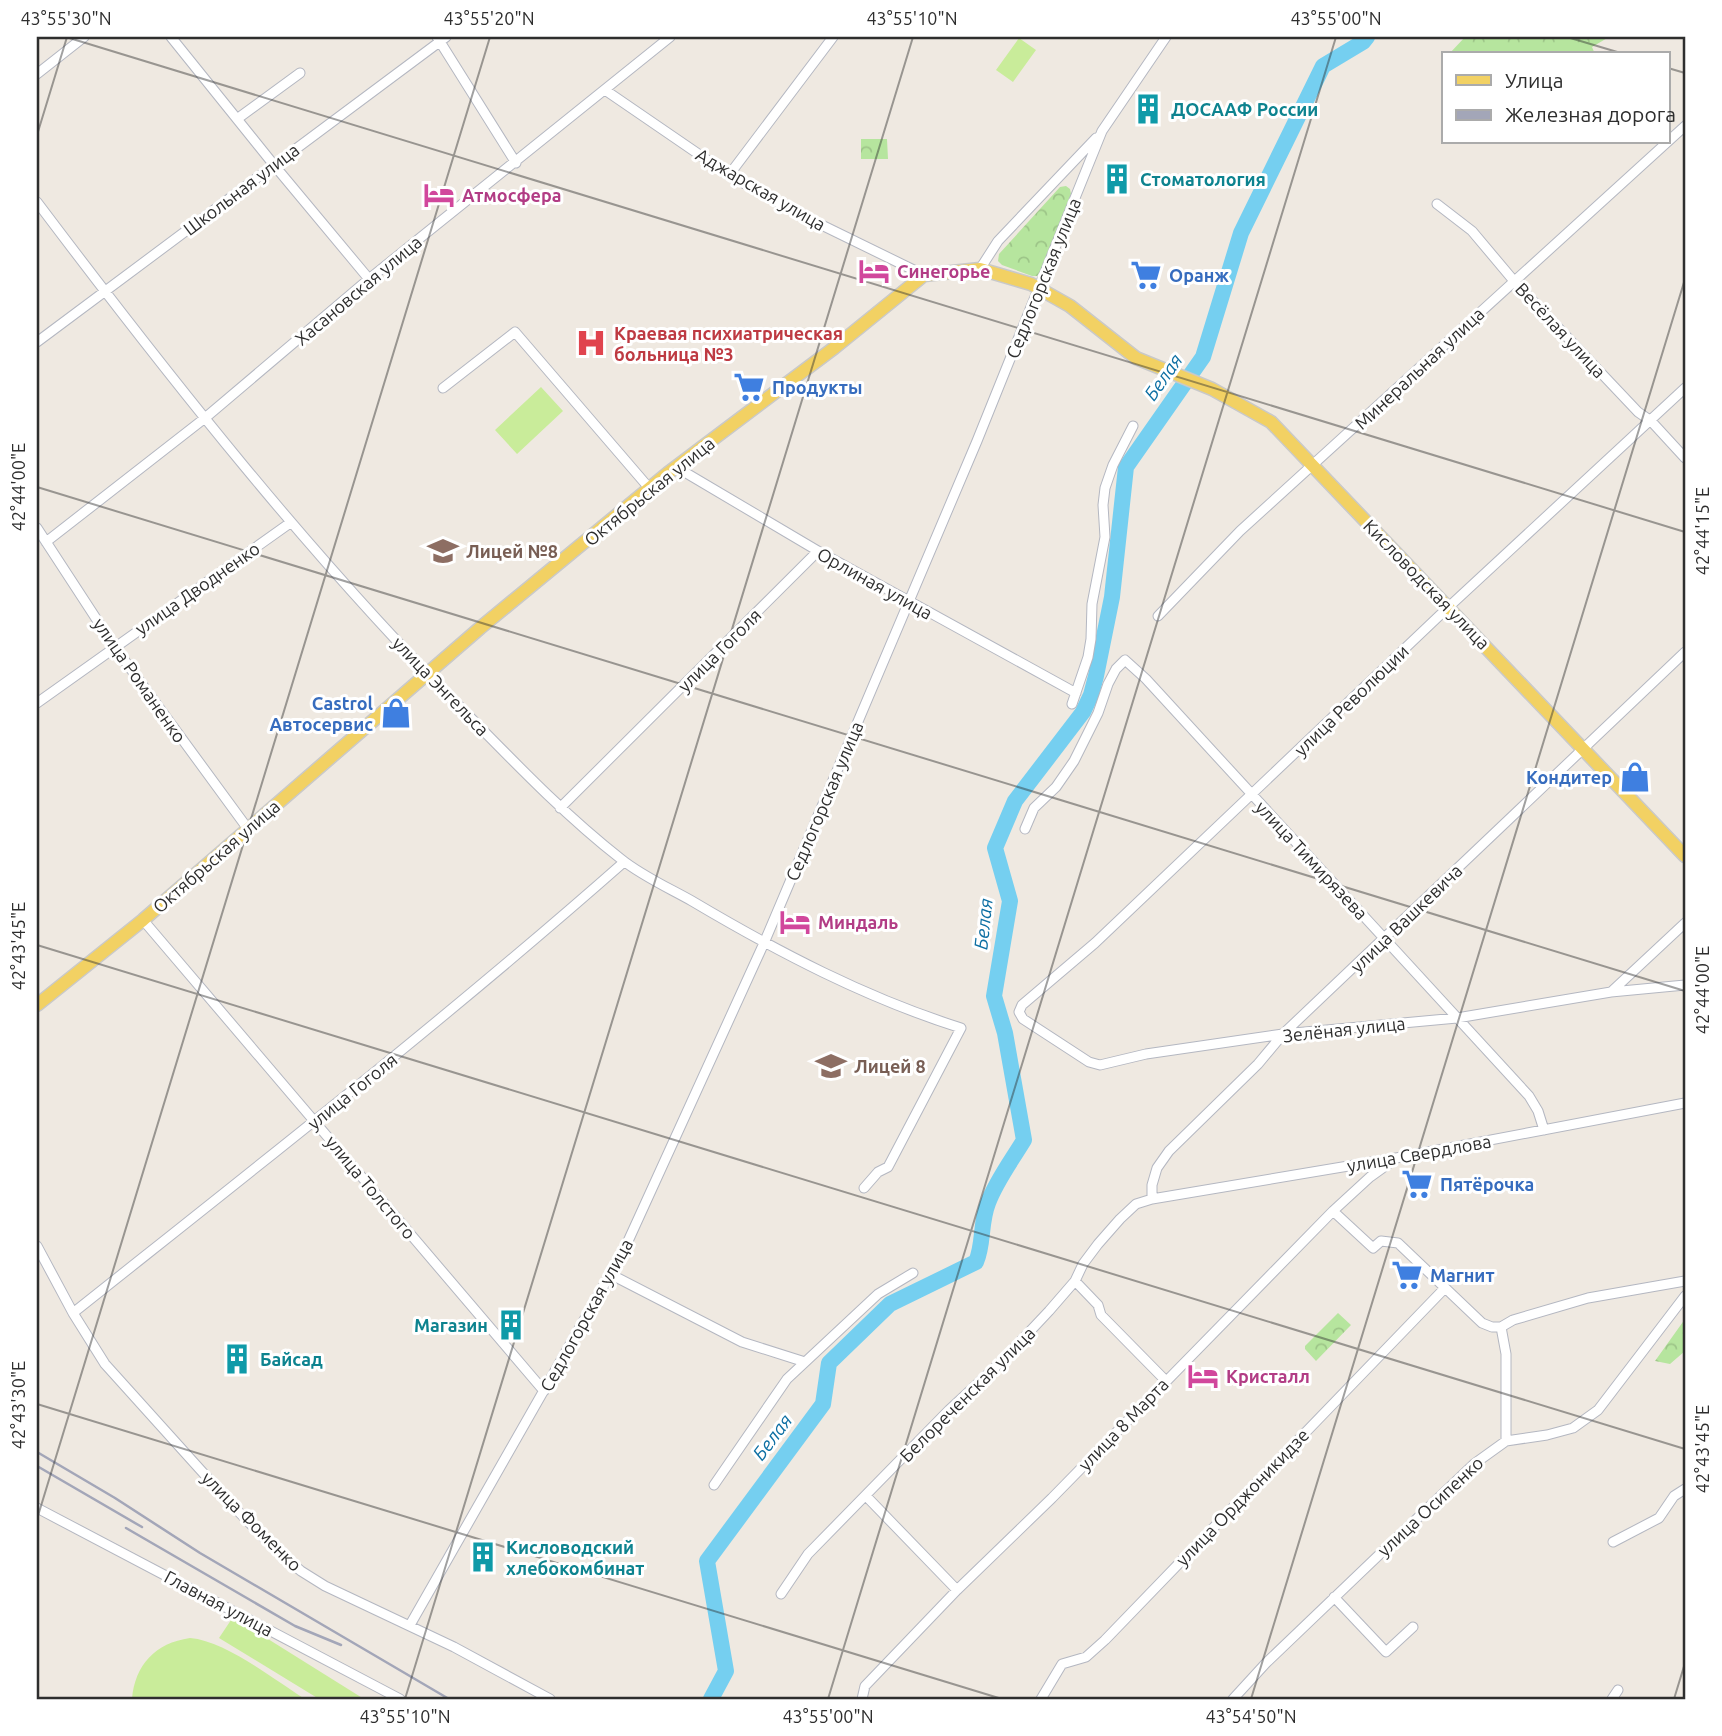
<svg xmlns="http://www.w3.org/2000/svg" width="1722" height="1736" viewBox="0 0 1722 1736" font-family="Ubuntu,sans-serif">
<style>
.forest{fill:url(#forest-crowns)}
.pitch{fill:#c9ec9a}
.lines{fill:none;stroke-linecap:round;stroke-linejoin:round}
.river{stroke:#75cff0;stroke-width:16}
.minor-casing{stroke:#b4b7c1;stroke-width:11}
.major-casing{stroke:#c9c9c9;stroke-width:15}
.minor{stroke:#fff;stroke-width:9}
.major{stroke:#f2d163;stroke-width:12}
.rail{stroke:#a3a6b8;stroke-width:2.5}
.ticks{fill:none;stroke:#2e2e2e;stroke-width:2;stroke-opacity:0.45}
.labels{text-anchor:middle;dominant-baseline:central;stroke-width:6;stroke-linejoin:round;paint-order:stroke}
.culture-label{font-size:18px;font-weight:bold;fill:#0d838f;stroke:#fff;text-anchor:start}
.street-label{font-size:18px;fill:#2e2e2e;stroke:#fff}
.hotel-label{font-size:18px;font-weight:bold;fill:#b23c85;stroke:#fff;text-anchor:start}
.shop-label{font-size:18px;font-weight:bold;fill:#366cbe;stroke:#fff;text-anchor:start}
.health-label{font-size:18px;font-weight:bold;fill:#be3a42;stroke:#fff;text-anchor:start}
.education-label{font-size:18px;font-weight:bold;fill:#785e54;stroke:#fff;text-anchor:start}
.water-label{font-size:19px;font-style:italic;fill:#0d6fa3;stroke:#fff}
.neatline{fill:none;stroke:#2e2e2e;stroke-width:2.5}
.ticks-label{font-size:18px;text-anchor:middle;fill:#2e2e2e}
</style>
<defs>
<pattern id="forest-crowns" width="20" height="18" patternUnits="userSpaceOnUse" patternTransform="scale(1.75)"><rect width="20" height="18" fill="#b6e59e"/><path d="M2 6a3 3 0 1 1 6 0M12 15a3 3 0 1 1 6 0" fill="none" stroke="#9dc588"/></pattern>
</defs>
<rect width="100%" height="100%" fill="#efe9e1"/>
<path class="forest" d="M1465,37H1609L1592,47L1595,54H1449Z
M861,139H887L888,159H861Z
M1066,186L1070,189L1071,194L1040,273L1037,276H1032L1002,265L998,261L999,254L1060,187Z
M1338,1313L1351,1325L1316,1361L1305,1349V1346Z
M1685,1319V1351L1670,1364L1655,1361Z"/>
<path class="pitch" d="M1019,38L1036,50L1013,82L996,70Z
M541,387L563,411L517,454L495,430Z
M233,1617L364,1699H319L219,1638Z
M190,1638C226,1641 273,1679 305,1699H132C135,1665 155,1643 190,1638Z"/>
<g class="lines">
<path class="river" d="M711,1699L726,1671L707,1561L823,1404L829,1363L890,1304L976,1262C984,1244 980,1223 988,1203C996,1181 1012,1160 1024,1140L1005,1033L994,996L1010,901L995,848L1015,801L1083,712L1091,695L1096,676L1112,597L1126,467L1203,357L1241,233L1323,66L1363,42L1367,37"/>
<g class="minor-casing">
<path id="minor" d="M171,37L274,165L369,279
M437,37L516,163
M37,74L84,37
M605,90L729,175L793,211L924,275
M237,119L300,73
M729,175L833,37
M37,202C172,381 311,557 469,716C518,766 566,816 621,859C642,876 669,888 692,901C778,952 866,998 961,1028L888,1167L878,1172L864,1188
M1437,204L1472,231L1514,281L1638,412L1651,421L1685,458
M980,269L998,241L1096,138
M37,342L446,37
M443,388L515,332L650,489
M1685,388L1440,615L1095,943L1022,1005L1019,1012L1023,1019L1089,1062L1100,1065L1146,1054L1283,1034L1457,1018L1611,992L1685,985
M676,467L818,551L1076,693
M37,528L114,646L248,829
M46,542L205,418L369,279L670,37
M1158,616L1240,531L1685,126
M37,703L290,523
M1072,704L1088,657L1091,639L1092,604L1105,537L1103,505L1105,488L1113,465L1133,426
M560,808L818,551
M1025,829L1034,808L1056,787L1074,761L1098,713L1108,684L1116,669L1125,660L1146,679L1529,1096L1538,1111L1544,1130
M143,920L544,1391
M1611,992L1685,923
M1152,1199V1185L1157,1168L1169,1151L1258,1064L1283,1034L1685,652
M1333,1211L1373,1248L1381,1241L1398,1243L1482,1323L1492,1327H1501L1506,1354V1441
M37,1246L73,1313L105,1364L233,1506L276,1550L301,1571L325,1586L454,1647L550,1699
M610,1274L742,1342L805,1362
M1075,1281L1098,1305L1101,1315L1166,1381
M73,1313C259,1165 446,1019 624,862
M1501,1327L1513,1320L1588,1298L1685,1281
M714,1485L787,1379L878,1294L913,1273
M866,1496L957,1590
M37,1508L400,1699
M1613,1542L1659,1518L1674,1496L1685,1489
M781,1594L808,1554L949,1410L1002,1361L1049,1311L1075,1281L1083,1264L1098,1244L1120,1219L1136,1204L1152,1199L1396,1158L1685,1103
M1334,1597L1386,1652L1413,1627
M410,1625L624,1250L764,943L977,441L1102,131L1166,37
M862,1699L865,1686L957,1590L1052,1498L1333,1211L1370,1177L1395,1159
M1041,1699L1062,1664L1086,1657L1105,1640L1444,1289
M1233,1699L1266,1663L1474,1464L1506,1441L1547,1435L1573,1428L1598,1410L1685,1296
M1612,1699L1618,1690"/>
</g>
<g class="major-casing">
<path id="major" d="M37,1005L143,920L480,628L668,473L834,348L924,275L980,269L1031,284L1070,306L1136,358L1212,389L1271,422L1685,856"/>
</g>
<use href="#minor" class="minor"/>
<use href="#major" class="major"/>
<path class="rail" d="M37,1452L115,1498L200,1553L449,1699
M37,1466L142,1527
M126,1528L295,1626L341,1645"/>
</g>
<path class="ticks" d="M66,37L1685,532M1567,37L1624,54M1668,68L1685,73M37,135L67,37M37,487L1685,991M37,945L1685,1449M37,1404L1002,1699M37,1519L490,37M405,1699L913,37M828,1699L1336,37M1251,1699L1685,279M1674,1699L1685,1663"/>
<defs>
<g id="building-bare" transform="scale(2.415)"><path d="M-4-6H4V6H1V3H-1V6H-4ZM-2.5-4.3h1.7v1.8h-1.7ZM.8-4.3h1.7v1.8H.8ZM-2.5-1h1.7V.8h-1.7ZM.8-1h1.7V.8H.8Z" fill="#0f9aa8" stroke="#fff" stroke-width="2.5" paint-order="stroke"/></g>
<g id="hotel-bare" transform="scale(2.415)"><path d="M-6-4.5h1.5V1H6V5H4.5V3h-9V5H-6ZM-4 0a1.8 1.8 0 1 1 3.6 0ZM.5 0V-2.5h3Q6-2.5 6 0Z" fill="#d1479c" stroke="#fff" stroke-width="2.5" paint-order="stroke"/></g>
<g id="supermarket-bare" transform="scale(2.415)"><path d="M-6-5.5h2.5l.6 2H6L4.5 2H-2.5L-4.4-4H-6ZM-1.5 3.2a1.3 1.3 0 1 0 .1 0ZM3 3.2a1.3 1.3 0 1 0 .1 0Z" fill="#3f7fe0" stroke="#fff" stroke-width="2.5" paint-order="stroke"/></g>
<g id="hospital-bare" transform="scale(2.415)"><path d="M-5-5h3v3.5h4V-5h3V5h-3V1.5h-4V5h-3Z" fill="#e0444e" stroke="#fff" stroke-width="2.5" paint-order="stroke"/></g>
<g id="school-bare" transform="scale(2.415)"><path d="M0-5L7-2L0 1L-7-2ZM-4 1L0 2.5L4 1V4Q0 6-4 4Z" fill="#8d6e63" stroke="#fff" stroke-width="2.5" paint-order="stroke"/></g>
<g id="shop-bare" transform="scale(2.415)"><path d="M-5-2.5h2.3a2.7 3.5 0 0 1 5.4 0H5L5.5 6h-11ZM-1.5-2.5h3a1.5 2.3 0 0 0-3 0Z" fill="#3f7fe0" stroke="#fff" stroke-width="2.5" paint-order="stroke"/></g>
</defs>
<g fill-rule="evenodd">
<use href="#building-bare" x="1148" y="109"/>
<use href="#building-bare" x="1117" y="179"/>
<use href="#hotel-bare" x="439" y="195"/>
<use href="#hotel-bare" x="874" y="271"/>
<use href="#supermarket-bare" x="1146" y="275"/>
<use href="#hospital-bare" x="591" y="343"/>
<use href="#supermarket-bare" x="749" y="387"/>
<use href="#school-bare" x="443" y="551"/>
<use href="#shop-bare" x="396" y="713"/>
<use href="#shop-bare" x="1635" y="777"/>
<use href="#hotel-bare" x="795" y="922"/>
<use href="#school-bare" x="831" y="1066"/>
<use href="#supermarket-bare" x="1417" y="1184"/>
<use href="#supermarket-bare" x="1407" y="1275"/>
<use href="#building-bare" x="511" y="1325"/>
<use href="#building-bare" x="237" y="1359"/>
<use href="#hotel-bare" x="1203" y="1376"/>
<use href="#building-bare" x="483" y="1557"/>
</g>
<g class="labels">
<g class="culture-label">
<text x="1171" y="109">ДОСААФ России</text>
<text x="1140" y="179">Стоматология</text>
<text x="488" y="1325" text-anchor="end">Магазин</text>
<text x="260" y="1359">Байсад</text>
<text x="506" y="1547">Кисловодский<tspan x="506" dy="21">хлебокомбинат</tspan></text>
</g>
<g class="street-label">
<text transform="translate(241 189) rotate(-37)">Школьная улица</text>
<text transform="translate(761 189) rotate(30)">Аджарская улица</text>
<text transform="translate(1043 278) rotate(-68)">Седлогорская улица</text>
<text transform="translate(358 290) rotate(-40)">Хасановская улица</text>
<text transform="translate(1561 330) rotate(47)">Весёлая улица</text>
<text transform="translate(1419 368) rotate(-43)">Минеральная улица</text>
<text transform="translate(649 491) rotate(-39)">Октябрьская улица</text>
<text transform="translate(875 583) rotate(29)">Орлиная улица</text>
<text transform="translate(1427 584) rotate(46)">Кисловодская улица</text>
<text transform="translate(197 588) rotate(-35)">улица Дводненко</text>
<text transform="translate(719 650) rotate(-45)">улица Гоголя</text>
<text transform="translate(140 680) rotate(55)">улица Романенко</text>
<text transform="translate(441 686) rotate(46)">улица Энгельса</text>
<text transform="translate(1351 700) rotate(-44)">улица Революции</text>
<text transform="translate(824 801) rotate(-67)">Седлогорская улица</text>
<text transform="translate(216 856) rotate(-41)">Октябрьская улица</text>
<text transform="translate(1312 860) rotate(47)">улица Тимирязева</text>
<text transform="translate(1406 918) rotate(-44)">улица Вашкевича</text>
<text transform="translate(1344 1029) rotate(-6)">Зелёная улица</text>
<text transform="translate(352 1091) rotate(-39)">улица Гоголя</text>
<text transform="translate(1419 1153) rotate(-10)">улица Свердлова</text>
<text transform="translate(371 1187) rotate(50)">улица Толстого</text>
<text transform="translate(586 1315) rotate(-61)">Седлогорская улица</text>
<text transform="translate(967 1394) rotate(-45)">Белореченская улица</text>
<text transform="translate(1123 1424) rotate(-46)">улица 8 Марта</text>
<text transform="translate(1242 1497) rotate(-46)">улица Орджоникидзе</text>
<text transform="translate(1430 1506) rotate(-43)">улица Осипенко</text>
<text transform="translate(252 1521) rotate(45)">улица Фоменко</text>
<text transform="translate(219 1603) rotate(28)">Главная улица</text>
</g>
<g class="hotel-label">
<text x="462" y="195">Атмосфера</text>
<text x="897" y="271">Синегорье</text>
<text x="818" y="922">Миндаль</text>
<text x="1226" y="1376">Кристалл</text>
</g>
<g class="shop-label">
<text x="1169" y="275">Оранж</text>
<text x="772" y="387">Продукты</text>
<text x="373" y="703" text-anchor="end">Castrol<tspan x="373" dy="21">Автосервис</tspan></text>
<text x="1612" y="777" text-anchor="end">Кондитер</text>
<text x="1440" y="1184">Пятёрочка</text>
<text x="1430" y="1275">Магнит</text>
</g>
<g class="health-label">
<text x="614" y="333">Краевая психиатрическая<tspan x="614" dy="21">больница №3</tspan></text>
</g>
<g class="education-label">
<text x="466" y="551">Лицей №8</text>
<text x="854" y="1066">Лицей 8</text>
</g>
<g class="water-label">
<text transform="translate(1163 377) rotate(-55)">Белая</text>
<text transform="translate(983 924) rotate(-84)">Белая</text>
<text transform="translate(772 1437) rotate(-53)">Белая</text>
</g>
</g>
<rect width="1722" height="1736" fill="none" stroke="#ffffff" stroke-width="77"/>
<rect x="1442" y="52" width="228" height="91" fill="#ffffff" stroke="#ababab" stroke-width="2"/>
<rect x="1456" y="75" width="35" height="10" fill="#f2d163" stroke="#ababab" stroke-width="2"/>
<text x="1505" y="88" font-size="21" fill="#2e2e2e">Улица</text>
<rect x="1456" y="110" width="35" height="10" fill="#a3a6b8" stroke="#ababab" stroke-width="2"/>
<text x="1505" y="122" font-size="21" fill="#2e2e2e">Железная дорога</text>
<rect x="38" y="38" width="1646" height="1660" class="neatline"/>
<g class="ticks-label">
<text x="66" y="25">43°55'30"N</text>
<text x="489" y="25">43°55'20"N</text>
<text x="912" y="25">43°55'10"N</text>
<text x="1336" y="25">43°55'00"N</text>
<text transform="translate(19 487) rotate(-90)" y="6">42°44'00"E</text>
<text transform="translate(1703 531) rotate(-90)" y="6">42°44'15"E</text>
<text transform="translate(19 946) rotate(-90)" y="6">42°43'45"E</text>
<text transform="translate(1703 990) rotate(-90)" y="6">42°44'00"E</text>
<text transform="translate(19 1405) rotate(-90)" y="6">42°43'30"E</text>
<text transform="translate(1703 1449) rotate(-90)" y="6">42°43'45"E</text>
<text x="405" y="1723">43°55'10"N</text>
<text x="828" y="1723">43°55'00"N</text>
<text x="1251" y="1723">43°54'50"N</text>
</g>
</svg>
